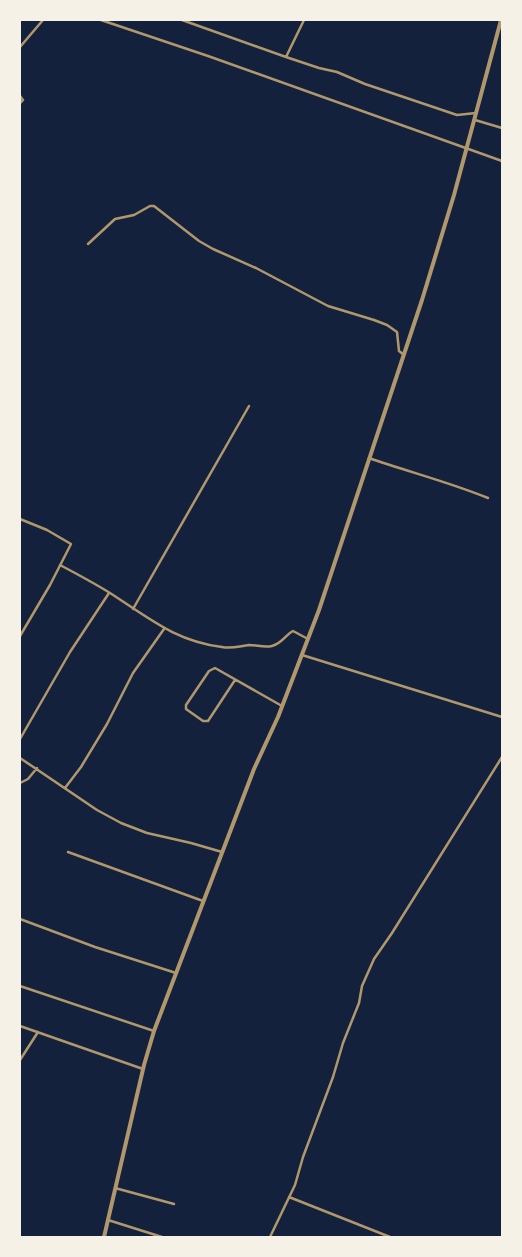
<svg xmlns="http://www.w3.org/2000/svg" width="522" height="1257" viewBox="0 0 522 1257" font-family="Mulish,sans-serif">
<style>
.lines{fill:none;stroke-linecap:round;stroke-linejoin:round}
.minor{stroke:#b1986c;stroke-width:2.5}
.tertiary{stroke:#b1986c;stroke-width:4}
</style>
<rect width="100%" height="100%" fill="#14213d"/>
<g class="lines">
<path class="minor" d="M101,20L208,56L502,161
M182,20L286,57
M304,20L286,57L319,68L337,72L365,84L457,115L476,113
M20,47L43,20
M20,96L23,100L20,103
M475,120L502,128
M88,244L115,219L134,215L150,206H154L199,241L213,249L256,268L328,306L374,320L387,325L397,332L399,351L404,355
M369,458C409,472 449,482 488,498
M20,519L47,530L71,544L50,585L20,636
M60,565C77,574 94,583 110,593C149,618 175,641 222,647C232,649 240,646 249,645C257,645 264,648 272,646C283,643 285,635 293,631L308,639
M133,609L249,406
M302,655L502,717
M235,680L208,721H203L186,709V705L209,671L215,668L282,706
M20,739L70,652L109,593
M20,758L97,810L121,823L147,833L191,843L222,852
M20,783L28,779L37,768
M65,788L81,767L107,724L133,673L164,629
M68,852L203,901
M20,919L95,947L176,973
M20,986L154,1031
M20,1026L143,1069
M20,1060L38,1032
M115,1188L174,1204
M289,1197L390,1237
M108,1220L162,1237
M270,1237L295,1185L303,1157L333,1077L343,1043L359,1003L362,986L374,959L392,933L502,757"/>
<path class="tertiary" d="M104,1237L144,1065L154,1031L254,769L278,717L319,610L422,300L454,195L501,20"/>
</g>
<rect width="522" height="1257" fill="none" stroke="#f6f1e7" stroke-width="42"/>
</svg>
